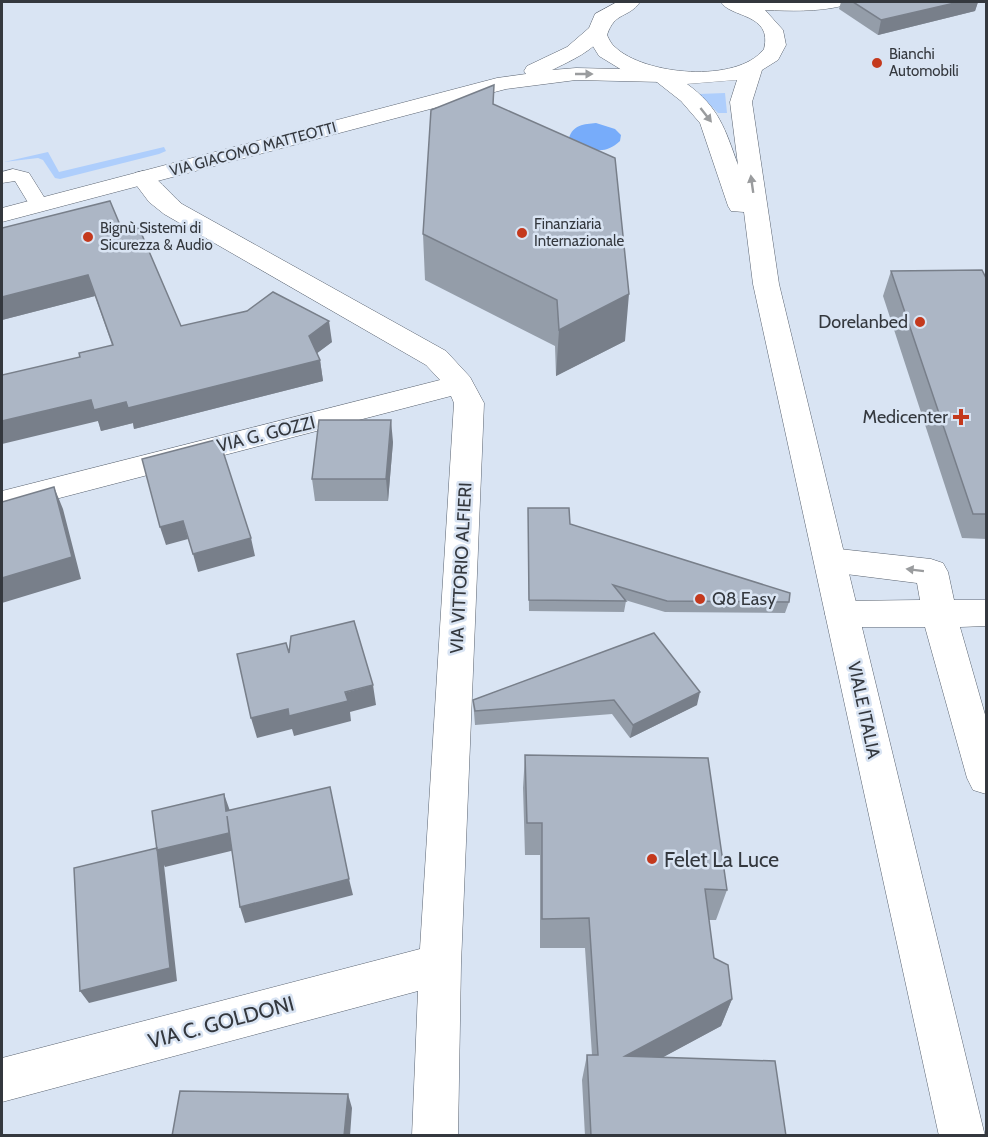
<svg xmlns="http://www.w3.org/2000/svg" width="988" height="1137" viewBox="0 0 988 1137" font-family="Cabin,sans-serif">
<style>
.green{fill:#aecefc}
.water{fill:#77acfa}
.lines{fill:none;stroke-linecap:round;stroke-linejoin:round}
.service-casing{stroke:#5a6370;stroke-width:1}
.minor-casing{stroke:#5a6370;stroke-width:1}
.tertiary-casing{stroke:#5a6370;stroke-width:1}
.primary-casing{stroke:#5a6370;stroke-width:1}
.service{fill:#fff;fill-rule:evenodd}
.minor{fill:#fff;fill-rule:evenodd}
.tertiary{fill:#fff;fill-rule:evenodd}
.primary{fill:#fff;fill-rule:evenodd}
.wall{fill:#949da9}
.shaded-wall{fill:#787f8a}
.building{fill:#acb6c5;stroke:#787f8a;stroke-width:1.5}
.oneway{fill:#9a9c9e}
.poi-dot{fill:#c4391d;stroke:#d9e4f3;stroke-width:2}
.labels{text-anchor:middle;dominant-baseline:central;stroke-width:5;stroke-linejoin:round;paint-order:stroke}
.far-poi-label{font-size:15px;fill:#34383e;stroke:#d9e4f3;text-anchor:start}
.far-street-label{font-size:15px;fill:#34383e;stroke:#d9e4f3}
.poi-label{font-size:18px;fill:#34383e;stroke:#d9e4f3;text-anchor:end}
.street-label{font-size:18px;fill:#34383e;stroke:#d9e4f3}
.near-poi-label{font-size:21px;fill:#34383e;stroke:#d9e4f3;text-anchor:start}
.near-street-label{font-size:21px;fill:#34383e;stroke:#d9e4f3}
</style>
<rect width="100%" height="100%" fill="#d9e4f3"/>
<path class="green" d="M725,93L727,113H718L699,94Z
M164,147L166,151L159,154L60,179L55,178L43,160L38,158L4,162L48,152L59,172Z"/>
<path class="water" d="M596,123L615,129L621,135L620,141C602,158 587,148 569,138C573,125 584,124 596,123Z"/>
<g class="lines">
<g class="service-casing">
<path id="service" d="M13,169L29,173L49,205L46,209H32L15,181L2,183V172Z"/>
</g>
<g class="minor-casing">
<path id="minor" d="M143,171C155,174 170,194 182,204L446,351L470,377L484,403L461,964L458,1136H412L418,991L2,1102V1058L420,949L454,403L451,396L2,513V491L440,380L426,365L164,214L149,202L131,178L135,173Z
M830,548L931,559L943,563L948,572L954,600H986V626L960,627L986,718V794L973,790L967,778L925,627H842L830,624L825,614L830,604L842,601L920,600L917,583L830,572L818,569L814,560L818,551Z"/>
</g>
<g class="tertiary-casing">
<path id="tertiary" d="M596,26L603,28L606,32C594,51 572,60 552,70L576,68L662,70L670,71L673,76L670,81L662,82L576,80L506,89L2,222V208L497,78L526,74L524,71L527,66L567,47L589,28Z"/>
</g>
<g class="primary-casing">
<path id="primary" d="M617,2H640C628,19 615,11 607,35C609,39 611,44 615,47C644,75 737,84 764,49C773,13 730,18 721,2H845L842,6C817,12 790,11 765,10L783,30L786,45L778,60L762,70L752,102L779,284L985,1136H939L753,284L744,212L731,211L728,206L700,123L681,101L653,79L622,70L599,56L586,35L595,14ZM737,80L730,102L738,165C725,129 719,107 687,84Z"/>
</g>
<use href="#service" class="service"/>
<use href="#minor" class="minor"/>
<use href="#tertiary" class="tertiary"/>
<use href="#primary" class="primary"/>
</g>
<path class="wall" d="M841,2H978L975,11L878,35L839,9Z
M494,104L625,341L556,376L555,346L425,280L423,234Z
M2,228L123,232L181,326L332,342L317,353L320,360L323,381L134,429L133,423L101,431L80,357L112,345L95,296L2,320Z
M891,271L987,280V539L962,538L883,296Z
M393,442L388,501H315L312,479Z
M528,508L570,524L789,602L785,613L665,612L625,600L626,601L624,612L529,611Z
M654,633L697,705L630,738L612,714L475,725L473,700Z
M525,755L727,890L716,920H709L714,958L732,999L721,1026L663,1057L786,1136H585L582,1080L587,1055H592L585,948H540V855H525L523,788Z"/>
<path class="shaded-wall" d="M959,2H978L975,11L878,35L881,20Z
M88,275L95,296L2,320V297Z
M629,294L625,341L556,376L559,330Z
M329,321L332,342L312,357L309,336Z
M320,360L323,381L134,429L133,423L101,431L98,421L2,444V421L91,400L126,402Z
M391,420L393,442L388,501L386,479Z
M54,487L63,509L81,579L2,603V578Z
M183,521L188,539L166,545L160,527Z
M251,538L255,556L198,572L193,554Z
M373,685L376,705L350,712L351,721L294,736L292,729L257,738L251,718Z
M700,692L697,705L630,738L633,725Z
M224,794L230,811H226Z
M229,833L235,850L165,867L164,865L177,981L89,1003L80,991L157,848Z
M349,879L353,895L245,923L240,907Z
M732,999L721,1026L619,1081L625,1056Z
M348,1094L352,1108L350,1136H344Z"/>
<path class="building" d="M853,2H959L881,20Z
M494,85L493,104L615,158L629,294L559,330L557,300L423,234L431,110Z
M110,201L123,232L139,228L181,326L247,311L273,292L329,321L309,336L320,360L128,408L126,402L94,410L91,400L2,421V375L80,357L79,353L113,345L88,275L2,297V228Z
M982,270L987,280V514H973L891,271Z
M319,420H391L386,479H312Z
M219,439L251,538L193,554L183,521L160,527L142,459Z
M54,487L72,557L2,578V502Z
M528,508H569L570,524L790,593L789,602L667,601L613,585L626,601L529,600Z
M354,621L373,685L345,692L348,701L289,716L288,709L251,718L237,654L286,643L289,653L291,636Z
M654,633L700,692L633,725L614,700L475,711L473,700Z
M525,755L708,758L727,890L705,889L714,958L728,965L732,999L625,1056L775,1061L786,1136H591L587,1055H598L589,918L542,919V823H527Z
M330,787L349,879L240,907L227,816L229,833L157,850L152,811L224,794L226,811Z
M157,848L170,968L80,991L74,868Z
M180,1091L348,1094L344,1136H172Z"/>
<defs><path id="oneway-solid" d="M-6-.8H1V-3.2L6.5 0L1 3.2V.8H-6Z" transform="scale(1.5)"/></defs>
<g class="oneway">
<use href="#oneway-solid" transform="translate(584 74)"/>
<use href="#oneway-solid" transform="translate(706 115) rotate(52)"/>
<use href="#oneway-solid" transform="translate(752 184) rotate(-98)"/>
<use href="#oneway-solid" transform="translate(915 570) rotate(-173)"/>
</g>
<g class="poi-dot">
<circle cx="877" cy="63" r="6"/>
<circle cx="522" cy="233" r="6"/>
<circle cx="88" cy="237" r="6"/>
<circle cx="920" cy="322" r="6"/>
<path d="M958 408h6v6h6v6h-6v6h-6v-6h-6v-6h6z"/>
<circle cx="700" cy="599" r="6"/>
<circle cx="652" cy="859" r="6"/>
</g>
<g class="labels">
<g class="far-poi-label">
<text x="889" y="54">Bianchi<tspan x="889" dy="17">Automobili</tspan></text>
<text x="534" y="224">Finanziaria<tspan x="534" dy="17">Internazionale</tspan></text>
<text x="100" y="228">Bignù Sistemi di<tspan x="100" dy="17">Sicurezza &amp; Audio</tspan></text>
</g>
<g class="far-street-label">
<text transform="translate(253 149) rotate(-15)">VIA GIACOMO MATTEOTTI</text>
</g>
<g class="poi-label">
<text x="908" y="322">Dorelanbed</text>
<text x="948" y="417">Medicenter</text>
<text x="712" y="599" text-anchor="start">Q8 Easy</text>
</g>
<g class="street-label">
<text transform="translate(266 434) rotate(-14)">VIA G. GOZZI</text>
<text transform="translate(461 568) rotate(-87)">VIA VITTORIO ALFIERI</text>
<text transform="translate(864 710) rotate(78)">VIALE ITALIA</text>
</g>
<g class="near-poi-label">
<text x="664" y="859">Felet La Luce</text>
</g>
<g class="near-street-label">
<text transform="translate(221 1022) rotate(-15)">VIA C. GOLDONI</text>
</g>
</g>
<rect width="988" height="1137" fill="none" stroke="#34383e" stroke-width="6"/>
</svg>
